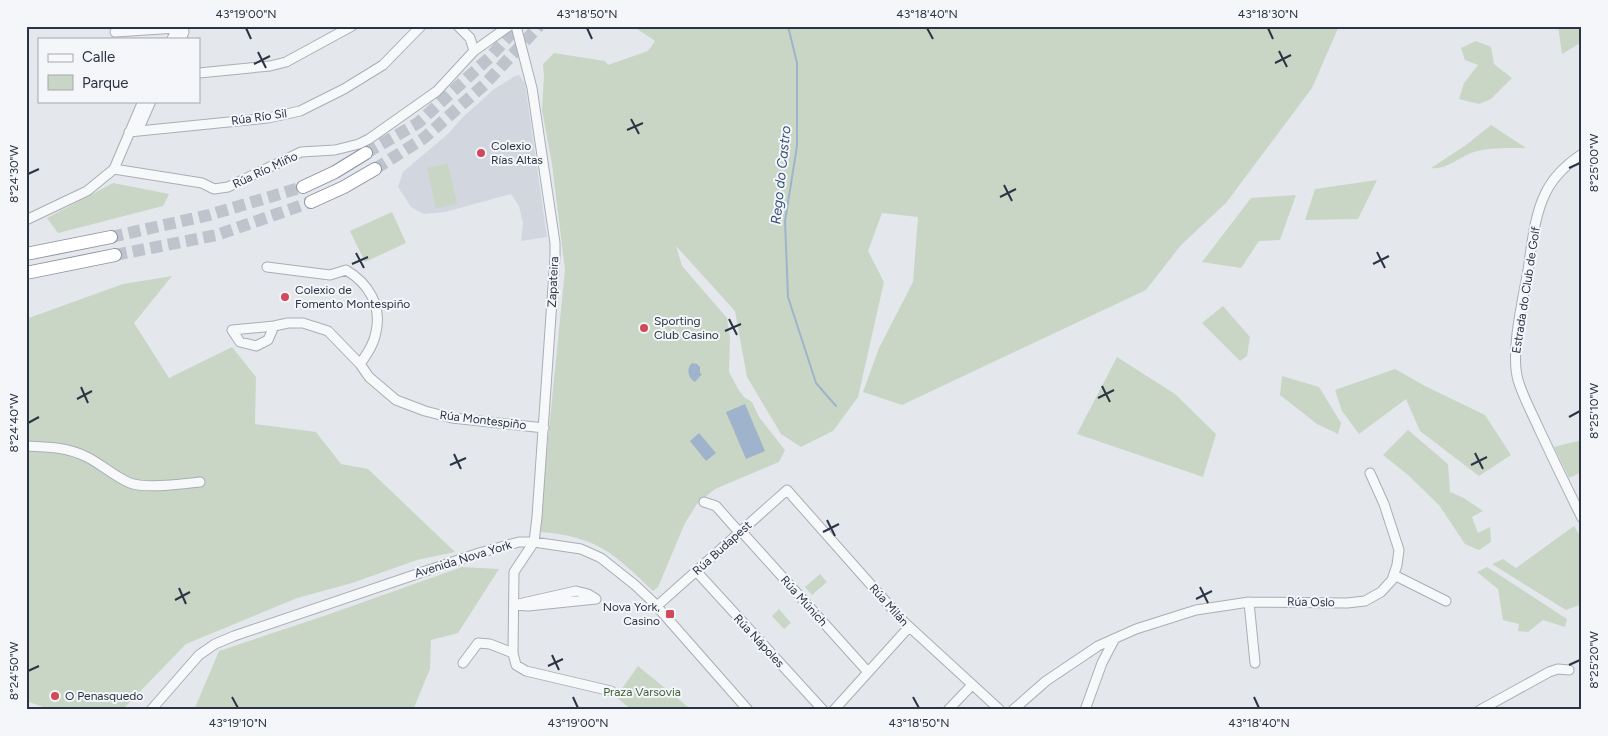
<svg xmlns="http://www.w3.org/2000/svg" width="1608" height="736" viewBox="0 0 1608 736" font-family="Figtree,sans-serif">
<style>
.built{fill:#d2d6de}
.green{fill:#c9d6c5}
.water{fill:#9fb4cc}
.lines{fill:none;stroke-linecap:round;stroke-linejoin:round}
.stream{stroke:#9fb4cc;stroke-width:2}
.highway-tunnel{stroke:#bfc3cb;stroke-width:12;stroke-dasharray:12 6;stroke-linecap:butt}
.minor-casing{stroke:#a9aeb7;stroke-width:11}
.highway-casing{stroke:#8b94a3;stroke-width:14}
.minor{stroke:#f7f8fa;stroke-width:9}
.highway{stroke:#fff;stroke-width:12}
.ticks{fill:none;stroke:#2b3445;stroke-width:2}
.poi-dot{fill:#d1495b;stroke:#f4f6f9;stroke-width:2}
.labels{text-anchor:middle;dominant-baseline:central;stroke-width:4;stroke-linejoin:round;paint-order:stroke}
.street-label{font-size:12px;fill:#2b3445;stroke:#f4f6f9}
.poi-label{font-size:12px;fill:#2b3445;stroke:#f4f6f9;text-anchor:start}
.park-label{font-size:12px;fill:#3f6138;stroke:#f4f6f9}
.water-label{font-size:14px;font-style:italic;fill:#34527a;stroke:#f4f6f9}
.neatline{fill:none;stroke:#2b3445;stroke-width:2}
.ticks-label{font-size:12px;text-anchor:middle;fill:#2b3445}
</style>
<rect width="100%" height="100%" fill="#e4e7ec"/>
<path class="built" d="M519,75L525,83L547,237L521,241L523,223L519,206L511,194L445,212L424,214L411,207L398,187L403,172L449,133L462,118L493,90L515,76Z"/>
<path class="green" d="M633,26H1339L1312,88L1226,203L1181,245L1146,290L902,405L863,392L879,348L913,282L918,217L882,213L868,251L884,282L858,397L833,431L801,447L781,434L747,377L735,311L676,246L682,266L727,318L730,339L729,372L738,389L744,397L752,402L759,417L785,450L779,462L715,489L697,504L685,523L658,587L653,591C613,553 598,537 541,532L542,499L565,270L552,164L542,110L544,76L543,64L554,53L605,61L608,65L648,51L655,41Z
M1558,26H1582V42L1562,54Z
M1476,41L1491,47L1494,64L1512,78L1491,99L1479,104L1459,99L1464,83L1478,65L1465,60L1461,48Z
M1491,125L1526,148C1508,148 1488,147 1471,153C1456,159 1446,170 1431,168L1466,145Z
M448,164L457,204L436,208L427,168Z
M1377,180L1358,219L1305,220L1315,189Z
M113,183L169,194L163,206L58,233L47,218Z
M1296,195L1280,240L1259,241L1241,268L1202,262L1251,198Z
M392,212L406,243L365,262L350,231Z
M172,276L134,323L169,378L232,347L256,377L255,424L316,432L341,464L368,469L455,552L417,560L352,583L297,598L186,644L122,710H52L26,701V319L123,284Z
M1223,306L1250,337L1247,356L1240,361L1202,323Z
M1117,357L1175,394L1216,434L1203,477L1077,434Z
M1395,369L1425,386L1485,415L1511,455L1479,476L1420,431L1406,399L1359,434L1342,411L1335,390Z
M1282,376L1319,387L1341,423L1338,434L1317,424L1280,395Z
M1408,430L1448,464L1450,492L1464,498L1483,511L1472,517L1478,533L1490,527L1491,542L1479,550L1465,544L1439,505L1408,475L1383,455Z
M1582,440V472L1569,478L1554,447Z
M1574,526L1582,539V604L1566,610L1492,564L1503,559L1516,568Z
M462,567L499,569L458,633L431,640L430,669L413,710H194L219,651L324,616Z
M1487,567L1567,619L1565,627L1543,620L1528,632L1518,631L1519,624L1503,620L1498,589L1477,572Z
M820,574L827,582L812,595L805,587Z
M779,609L791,623L784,629L772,616Z
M638,666L688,707L686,710H632L616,697Z"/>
<path class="water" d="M692,363L697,364L700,367V373L702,374L695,382C688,379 686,368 692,363Z
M745,404L765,451L746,459L726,412Z
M699,433L716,453L706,461L690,441Z"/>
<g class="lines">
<path class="stream" d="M788,26L797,63V146L785,221L788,297L816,383L836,406"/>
<path class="highway-tunnel" d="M366,153L418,123L490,57L518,26
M375,169L424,138L485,84L539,26
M111,237L209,215L303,187
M115,255L217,235L311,202"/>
<g class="minor-casing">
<path id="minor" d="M458,26L470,38L474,51
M516,26L532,88L555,243V257L537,517L534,542L514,572L513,653L516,665L526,671L611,691
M115,32L177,28
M172,39L178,26
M181,39L184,32L183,26
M199,73L270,66L286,62L352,26
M132,130L140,126L151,101
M129,132L268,118L300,111L344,89L383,65L421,26
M1582,154C1567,164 1554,176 1546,192C1534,216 1532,244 1528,270C1523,299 1510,352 1518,380C1523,397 1532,413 1539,429C1553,459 1567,488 1582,518
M114,169L202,183L214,189L228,187L301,152L335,150L359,144L369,139L437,91L474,51L509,26
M26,220L87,191L114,169L143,101
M267,267L330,275L346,270C368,283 382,305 376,332C374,344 367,354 360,364
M274,326L268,340L256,346L240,342L232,330L274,326L288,323H303L328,331L360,364L369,377L396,400L425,411L452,418L544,428
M26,446C48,447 67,447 87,457C101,464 115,477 130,483C146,489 182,484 200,482
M704,502L716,506L739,532
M741,531L868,672
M696,571L823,710
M1394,575L1446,601
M576,591L588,594L596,599L528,606L514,605Z
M1249,602L1255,663
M657,606L787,490L903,621L1000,710
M463,663L478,643L490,644L513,653
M151,710L199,655L215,644L234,636L479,553L519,542H534L581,549L601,558L635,585L653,602L748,710
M834,710L909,627
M948,710L972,685
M1013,710L1046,681L1098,646L1136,629L1196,610L1249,602L1347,603L1365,601L1381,592L1392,580L1397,565L1399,550L1384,504L1370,473
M1085,710L1102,663L1114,640
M1480,710L1549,672L1558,669L1569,670"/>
</g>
<g class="highway-casing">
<path id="highway" d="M303,187L335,172L366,153
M311,202L344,187L375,169
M26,254L111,237
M26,273L115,255"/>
</g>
<use href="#minor" class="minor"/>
<use href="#highway" class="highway"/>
</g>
<path class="ticks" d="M246,28L251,39M587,28L592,39M927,28L933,39M1268,28L1273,39M1279,51L1287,67M258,52L266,68M1275,63L1291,55M254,64L270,56M631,119L639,134M627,130L643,123M1569,168L1580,163M28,174L39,169M1004,185L1012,201M1000,197L1016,189M1377,252L1385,268M356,253L364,268M352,264L368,257M1373,264L1389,256M729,319L737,335M725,331L741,324M1102,386L1110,402M81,387L88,403M1098,398L1114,390M77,399L92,391M1569,417L1580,411M28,423L39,417M1475,453L1483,469M454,454L461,469M450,465L466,458M1471,465L1487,457M827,520L835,536M823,532L839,524M1200,587L1208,603M179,588L186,604M1196,599L1212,591M175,600L190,592M552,655L559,670M1569,665L1580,660M548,666L563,659M28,671L39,666M232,697L238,708M573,697L578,708M913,697L919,708M1254,697L1259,708"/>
<g class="poi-dot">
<circle cx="481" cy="153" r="5"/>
<circle cx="285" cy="297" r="5"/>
<circle cx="644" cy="328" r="5"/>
<rect x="665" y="609" width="10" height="10" rx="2.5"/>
<circle cx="55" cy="696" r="5"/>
</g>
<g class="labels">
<g class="street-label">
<text transform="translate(259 117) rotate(-8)">Rúa Río Sil</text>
<text transform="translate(265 170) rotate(-25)">Rúa Río Miño</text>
<text transform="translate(553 282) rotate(-87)">Zapateira</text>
<text transform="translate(1526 290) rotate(-81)">Estrada do Club de Golf</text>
<text transform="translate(483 420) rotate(7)">Rúa Montespiño</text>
<text transform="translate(722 548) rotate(-42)">Rúa Budapest</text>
<text transform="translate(463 559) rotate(-17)">Avenida Nova York</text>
<text transform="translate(804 601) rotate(48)">Rúa Múnich</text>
<text transform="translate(1311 602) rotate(1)">Rúa Oslo</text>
<text transform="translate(889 605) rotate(48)">Rúa Milán</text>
<text transform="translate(759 641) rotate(47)">Rúa Nápoles</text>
</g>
<g class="poi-label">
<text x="491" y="146">Colexio<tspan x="491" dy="14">Rías Altas</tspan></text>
<text x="295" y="290">Colexio de<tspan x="295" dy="14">Fomento Montespiño</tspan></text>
<text x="654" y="321">Sporting<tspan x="654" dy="14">Club Casino</tspan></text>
<text x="660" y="607" text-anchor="end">Nova York,<tspan x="660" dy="14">Casino</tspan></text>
<text x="65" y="696">O Penasquedo</text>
</g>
<g class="park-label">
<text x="642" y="692">Praza Varsovia</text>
</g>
<g class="water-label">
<text transform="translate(781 175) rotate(-84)">Rego do Castro</text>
</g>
</g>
<rect width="1608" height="736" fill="none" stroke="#f4f6f9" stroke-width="55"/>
<rect x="38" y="38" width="162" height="65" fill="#f4f6f9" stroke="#a4a8b1"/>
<rect x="48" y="54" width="25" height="8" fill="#f7f8fa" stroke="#a4a8b1"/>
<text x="82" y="62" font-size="15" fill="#2b3445">Calle</text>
<rect x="48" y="75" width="25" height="15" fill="#c9d6c5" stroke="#a4a8b1"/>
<text x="82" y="88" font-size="15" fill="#2b3445">Parque</text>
<rect x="28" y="28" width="1552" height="680" class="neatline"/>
<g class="ticks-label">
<text x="246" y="18">43°19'00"N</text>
<text x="587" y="18">43°18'50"N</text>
<text x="927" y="18">43°18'40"N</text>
<text x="1268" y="18">43°18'30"N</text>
<text transform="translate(1594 163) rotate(-90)" y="4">8°25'00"W</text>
<text transform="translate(14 174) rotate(-90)" y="4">8°24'30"W</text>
<text transform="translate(1594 411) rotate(-90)" y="4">8°25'10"W</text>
<text transform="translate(14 423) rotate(-90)" y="4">8°24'40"W</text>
<text transform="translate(1594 660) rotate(-90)" y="4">8°25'20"W</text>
<text transform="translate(14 671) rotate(-90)" y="4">8°24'50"W</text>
<text x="238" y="727">43°19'10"N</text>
<text x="578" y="727">43°19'00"N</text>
<text x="919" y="727">43°18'50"N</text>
<text x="1259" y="727">43°18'40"N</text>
</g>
</svg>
